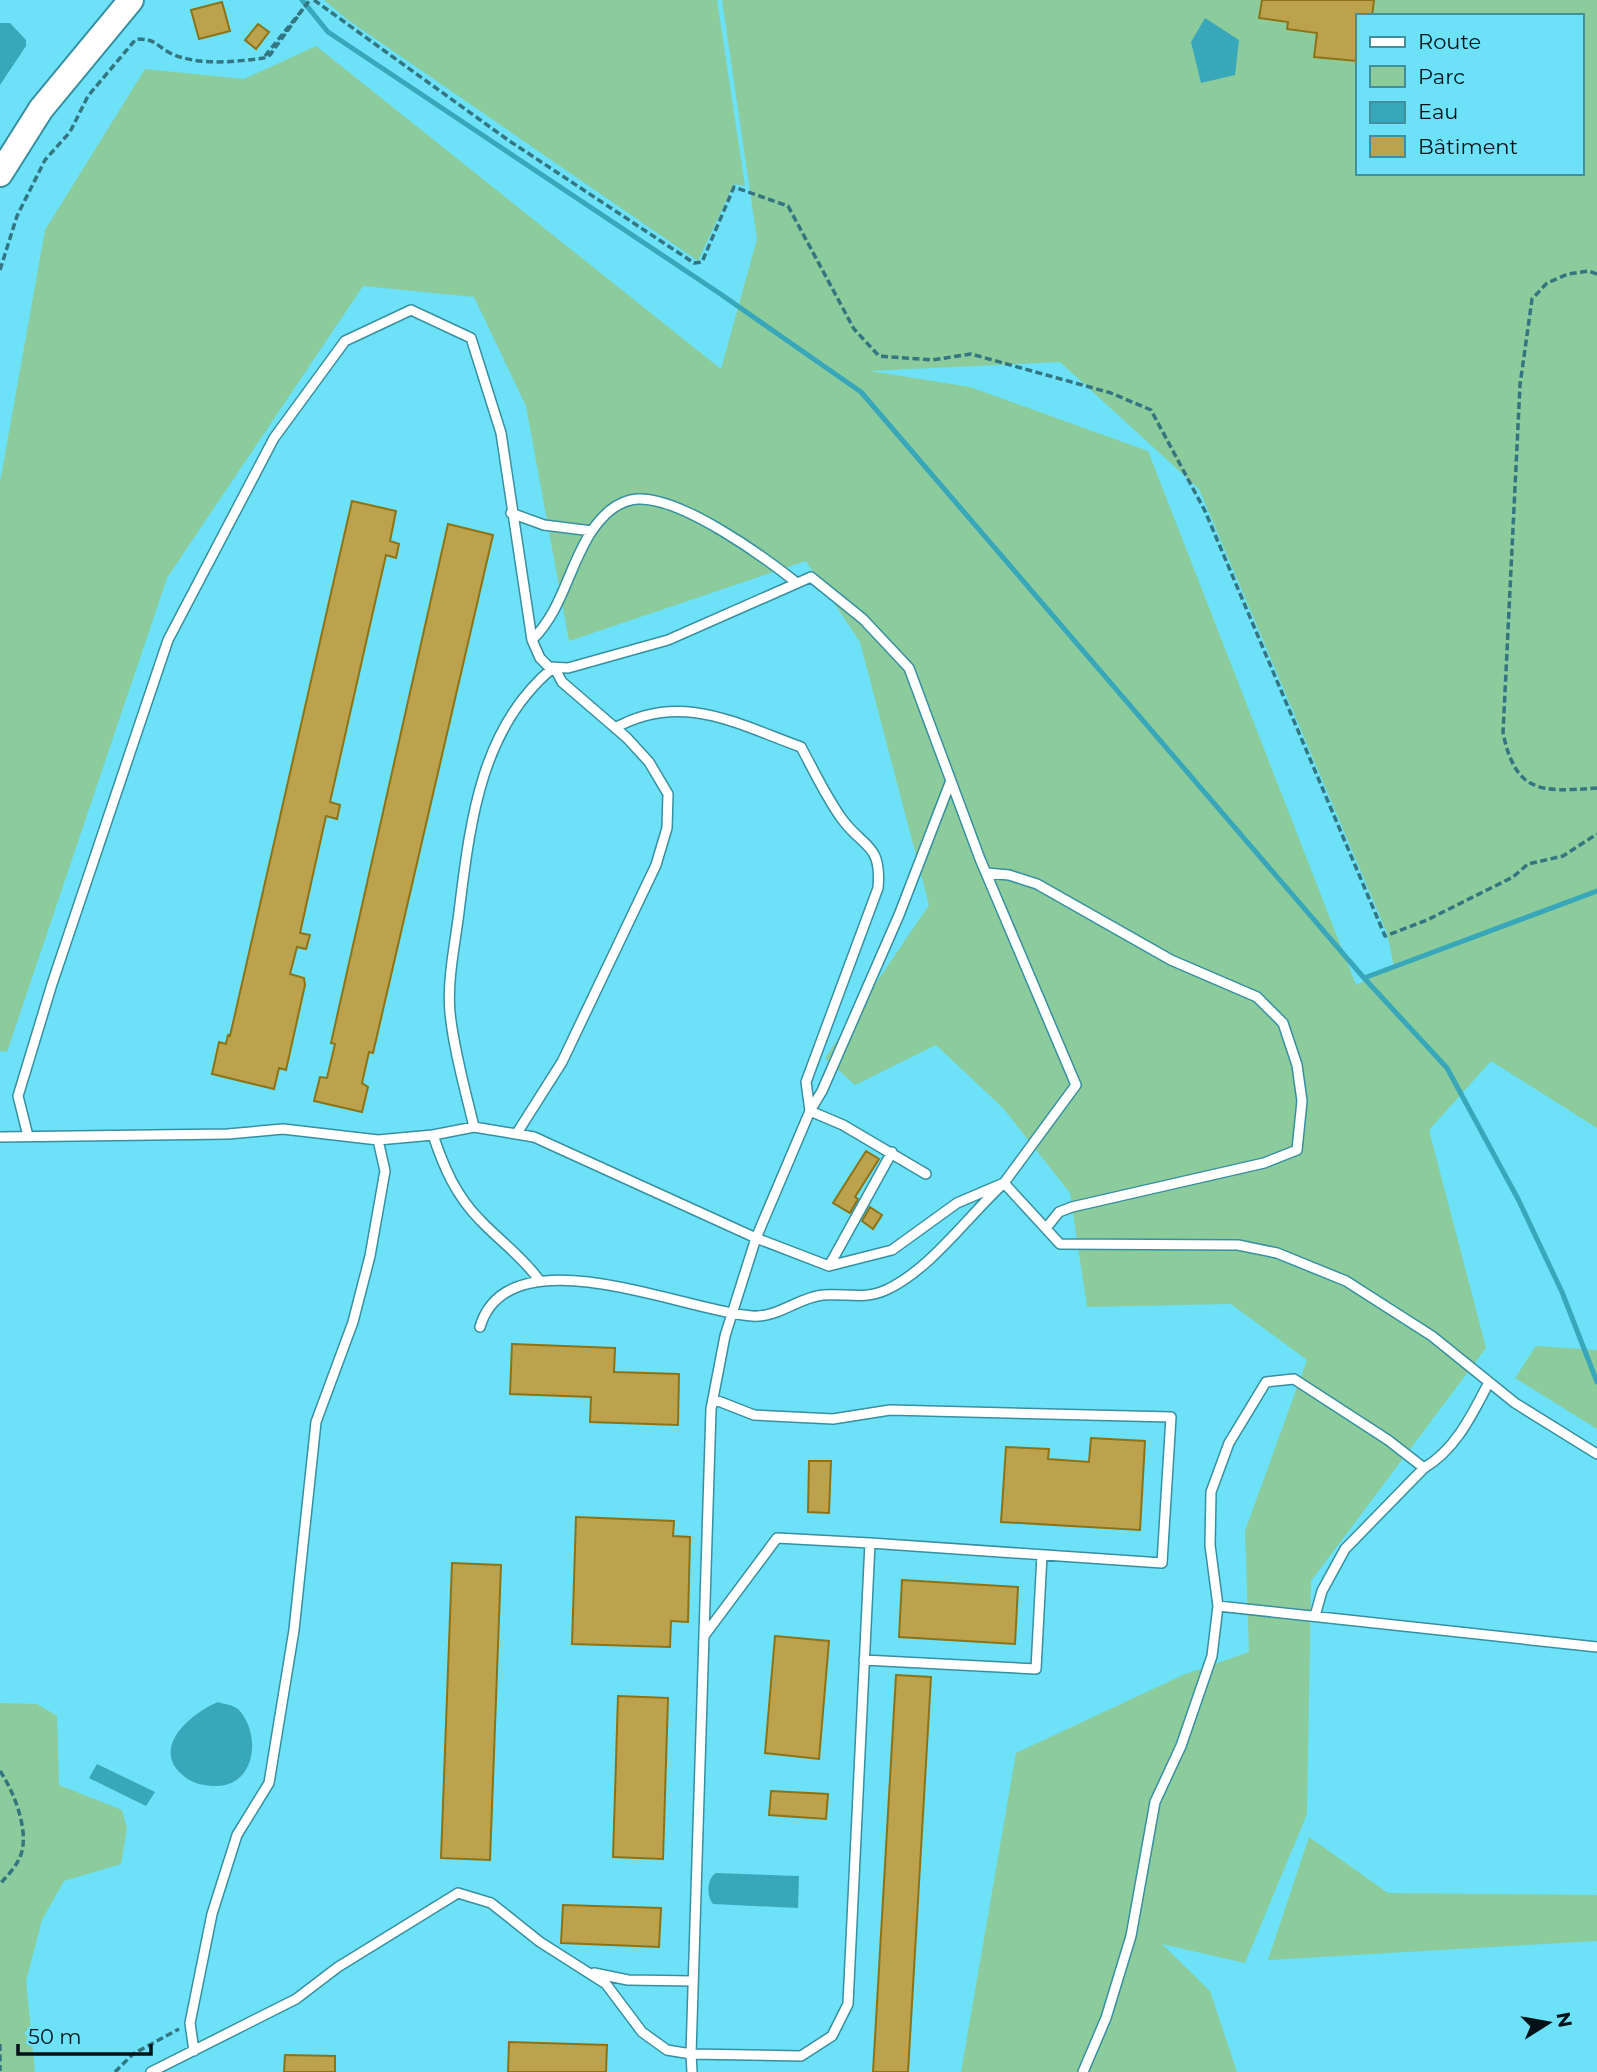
<svg xmlns="http://www.w3.org/2000/svg" width="1597" height="2072" viewBox="0 0 1597 2072" font-family="Montserrat,sans-serif">
<style>
.green{fill:#8ccb9c;fill-rule:evenodd}
.water{fill:#38a7ba}
.lines{fill:none;stroke-linecap:round;stroke-linejoin:round}
.stream{stroke:#38a7ba;stroke-width:5}
.building{fill:#bda24d;stroke:#8d7315;stroke-width:2}
.lane-casing{stroke:#3690a0;stroke-width:12}
.secondary-casing{stroke:#3690a0;stroke-width:28}
.path{stroke:#347582;stroke-width:3.5;stroke-dasharray:7 3.5;stroke-linecap:butt}
.lane{stroke:#fff;stroke-width:9}
.secondary{stroke:#fff;stroke-width:24}
</style>
<rect width="100%" height="100%" fill="#6de1f7"/>
<path class="green" d="M324,0H717L745,186L734,184L698,261L348,20Z
M722,0H1597V1128L1491,1061L1429,1130L1486,1348L1311,1581L1307,1814L1245,1963L1162,1944L1210,1991L1237,2072H961L1016,1753L1183,1675L1249,1652L1245,1531L1307,1360L1231,1304L1087,1307L1070,1193L1003,1108L936,1045L855,1085L825,1058L929,905L860,642L806,561L569,641L526,406L474,297L363,286L167,578L7,1052L0,1051V482L45,230L145,69L244,79L316,46L721,369L757,239ZM1357,16H1581V173H1357ZM1060,362L1199,489L1387,933L1394,967L1356,985L1148,451L970,387L870,371Z
M1536,1346L1597,1350V1429L1515,1378Z
M0,1703L37,1704L57,1716L59,1785L122,1810L127,1828L121,1864L64,1881L42,1920L26,1981L35,2072H0Z
M1309,1837L1388,1893L1597,1895V1941L1268,1960Z"/>
<path class="water" d="M1205,18L1239,40L1235,75L1201,83L1191,42Z
M0,23H10L26,40V46L0,85Z
M218,1702C224,1704 233,1705 238,1709C262,1734 256,1786 216,1786C206,1786 193,1784 185,1777C148,1749 191,1713 218,1702Z
M97,1764L155,1792L146,1806L89,1778Z
M716,1873L799,1876L798,1908L713,1904C706,1896 707,1878 716,1873Z"/>
<g class="lines">
<path class="stream" d="M302,0L328,32L719,293L861,392L1364,978L1597,891
M1364,978L1447,1068L1518,1199L1562,1292L1597,1382"/>
</g>
<path class="building" d="M1262,0H1374L1372,16H1357V61L1314,57L1317,33L1287,29L1288,22L1259,18Z
M222,2L230,31L199,39L191,10Z
M258,24L269,32L256,49L245,40Z
M352,501L396,511L390,541L399,544L396,558L386,555L372,616L330,802L340,805L337,819L326,816L300,933L310,935L306,949L297,947L290,974L304,978L305,985L286,1070L279,1068L274,1089L212,1074L219,1042L226,1044L228,1035L230,1036Z
M448,524L493,535L373,1053L369,1052L362,1083L368,1087L362,1112L314,1101L320,1077L327,1078L335,1044L331,1043Z
M866,1151L879,1159L855,1197L858,1199L850,1213L833,1203Z
M870,1207L882,1215L873,1229L862,1221Z
M512,1344L615,1348L614,1372L679,1374L678,1425L590,1422L591,1397L510,1394Z
M1091,1438L1145,1441L1140,1530L1001,1522L1006,1447L1049,1449L1048,1459L1089,1462Z
M809,1461H831L829,1513L808,1512Z
M576,1517L674,1521L673,1536L690,1537L688,1622L671,1621L670,1647L572,1644Z
M452,1563L501,1565L490,1860L441,1858Z
M902,1580L1018,1587L1015,1644L899,1637Z
M775,1636L829,1641L819,1759L765,1753Z
M896,1675L931,1677L908,2072H873Z
M618,1696L668,1698L663,1859L613,1857Z
M771,1791L828,1794L826,1819L769,1815Z
M563,1905L661,1908L659,1947L561,1943Z
M509,2042L607,2045L606,2072H508Z
M285,2055L335,2056V2072H284Z"/>
<g class="lines">
<g class="lane-casing">
<path id="lane" d="M511,513L544,525L592,531
M532,640C563,609 568,568 591,532C602,516 616,501 637,499C680,496 763,556 797,583
M615,728C681,691 737,724 801,747C814,771 826,797 842,819C863,848 882,843 878,888L806,1082L810,1111
M986,873L1009,875L1037,884L1171,960L1257,997L1283,1023L1297,1065L1302,1101L1297,1150L1264,1163L1072,1207L1059,1212L1047,1227
M810,1111L822,1091L899,915L950,783
M474,1127C465,1089 454,1051 450,1013C447,980 455,945 459,912C470,824 480,727 554,667L562,682L627,738L649,762L668,794L667,828L656,865L562,1062L517,1133
M433,1135C444,1168 456,1196 481,1221C500,1241 523,1257 539,1280
M28,1136L18,1096L52,984L168,640L274,438L345,341L411,310L471,338L501,433L532,640L540,658L549,667L568,668L668,640L811,577L863,619L909,668L980,859L1076,1085L1004,1183L957,1203L892,1250L829,1266L756,1238L810,1111L843,1125L926,1174
M0,1137L228,1134L283,1129L378,1140L385,1171L370,1256L353,1322L316,1422L294,1630L269,1783L237,1835L212,1914L190,2023L194,2051
M378,1140L433,1135L474,1127L534,1137L756,1238L725,1336L711,1409L691,2054L801,2056L832,2036L848,2004L870,1543L777,1538L704,1636
M829,1266L892,1152
M480,1327C508,1231 687,1312 752,1316C778,1318 799,1297 823,1295C845,1293 864,1300 886,1290C930,1270 968,1216 1004,1183L1060,1244L1238,1245L1277,1253L1346,1281L1432,1336L1515,1403L1597,1454
M713,1399L754,1415L833,1419L890,1410L1171,1417L1162,1563L870,1543
M1218,1606L1597,1647
M1315,1616L1322,1591L1345,1549L1424,1468C1455,1450 1472,1415 1488,1384
M864,1660L1036,1669L1042,1555
M594,1973L628,1980L693,1981
M151,2072L296,1999L338,1967L458,1893L491,1903L540,1942L606,1984L642,2032L667,2050L691,2054L692,2072
M1083,2072L1106,2018L1131,1936L1155,1802L1181,1746L1212,1656L1218,1606L1210,1545L1211,1492L1229,1443L1266,1382L1294,1379L1388,1440L1424,1468"/>
</g>
<g class="secondary-casing">
<path id="secondary" d="M0,174L41,109L131,0"/>
</g>
<path class="path" d="M314,0L508,140L694,263L702,262L734,187L788,206L854,329L879,356L932,360L971,354L1111,393L1151,410L1205,511L1385,936L1427,920L1513,877L1528,864L1563,856L1597,834
M265,56L310,0
M0,270L17,216L45,160L70,132L88,96L136,39C156,39 154,44 170,53C197,66 235,62 264,58L270,55L303,9
M1597,274L1589,271L1568,274L1547,283L1532,299L1520,385L1503,733C1516,794 1541,792 1597,788
M0,1771C13,1790 28,1827 22,1851C19,1864 8,1875 0,1884
M0,2044V2071
M115,2072L133,2054L179,2029"/>
<use href="#lane" class="lane"/>
<use href="#secondary" class="secondary"/>
</g>
<rect x="1356" y="14" width="228" height="161" fill="#6de1f7" stroke="#418e9d" stroke-width="2"/>
<rect x="1370" y="37" width="35" height="10" fill="#ffffff" stroke="#418e9d" stroke-width="2"/>
<text x="1418" y="49" font-size="21" fill="#001217">Route</text>
<rect x="1370" y="66" width="35" height="21" fill="#8ccb9c" stroke="#418e9d" stroke-width="2"/>
<text x="1418" y="84" font-size="21" fill="#001217">Parc</text>
<rect x="1370" y="102" width="35" height="21" fill="#38a7ba" stroke="#418e9d" stroke-width="2"/>
<text x="1418" y="119" font-size="21" fill="#001217">Eau</text>
<rect x="1370" y="136" width="35" height="21" fill="#bda24d" stroke="#418e9d" stroke-width="2"/>
<text x="1418" y="154" font-size="21" fill="#001217">Bâtiment</text>
<g transform="translate(1548 2023) rotate(79)" stroke="#6de1f7" stroke-width="5" paint-order="stroke">
<path d="M0-5L12 26L0 18L-12 26Z" fill="#001217"/>
<text y="-10" font-size="19" font-weight="bold" text-anchor="middle" fill="#001217">N</text>
</g>
<path d="M18 2044v10h133v-10" fill="none" stroke="#001217" stroke-width="3.5"/>
<text x="28" y="2044" font-size="21" fill="#001217" stroke="#6de1f7" stroke-width="5" paint-order="stroke">50 m</text>
</svg>
